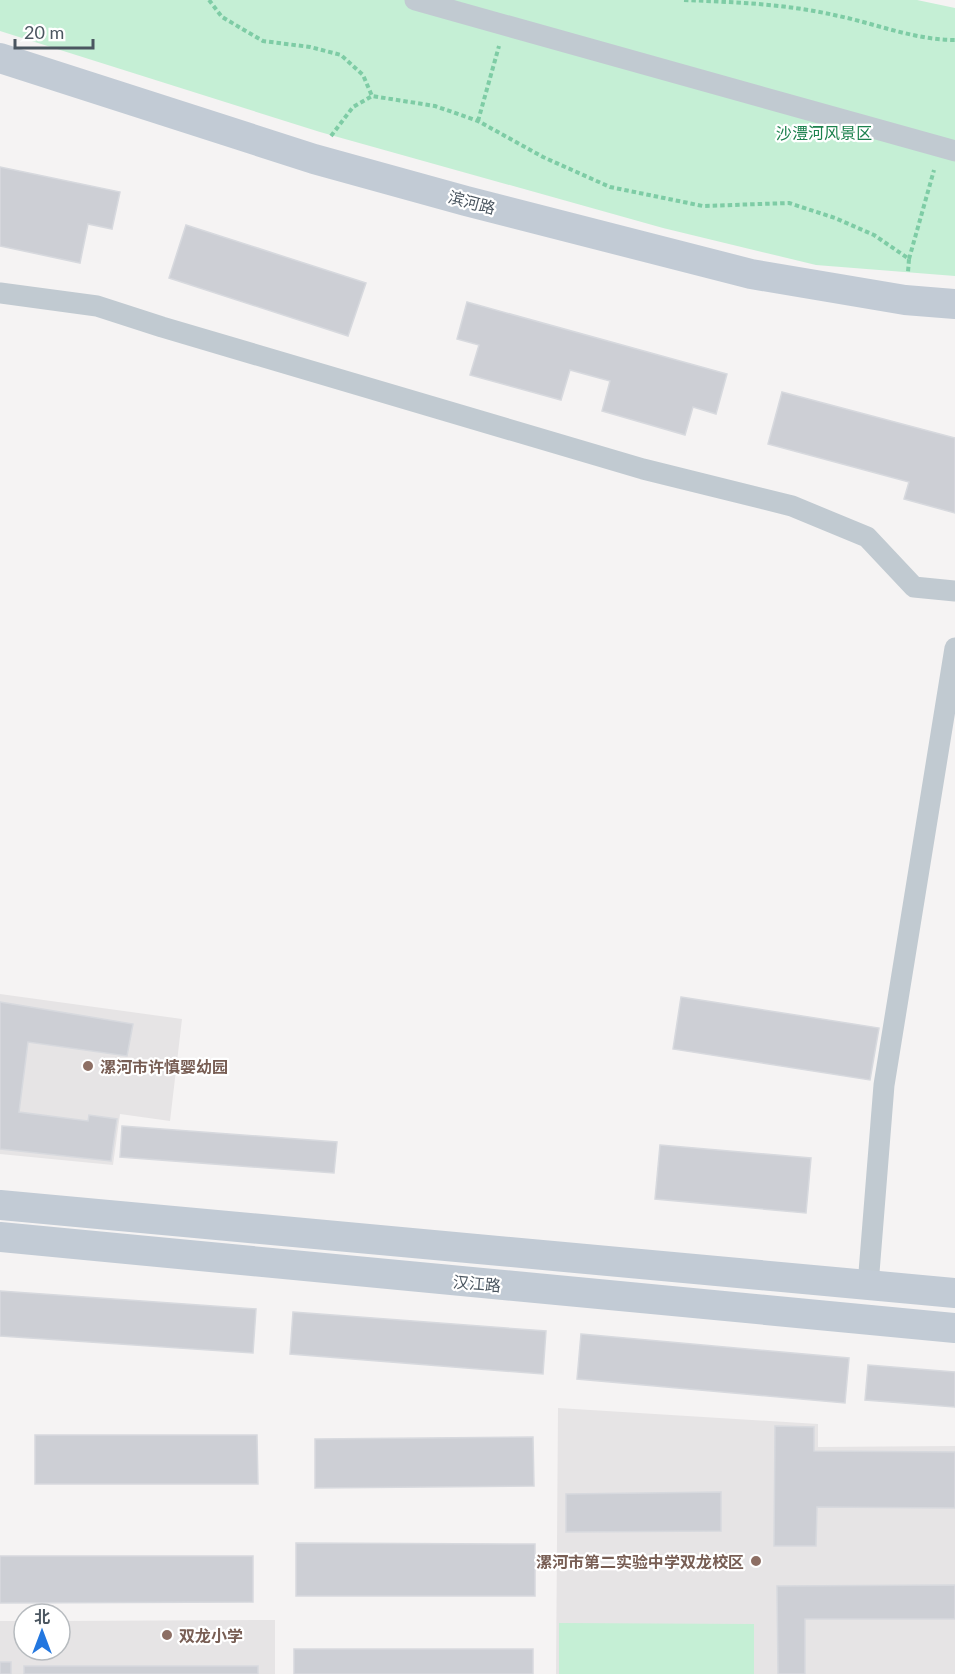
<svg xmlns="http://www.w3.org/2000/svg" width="955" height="1674" viewBox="0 0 955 1674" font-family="Lato,'Noto Sans SC',sans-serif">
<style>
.education{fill:#e6e4e5}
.green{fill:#c5efd5}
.building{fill:#cdcfd5;stroke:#d7d9de;stroke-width:1.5}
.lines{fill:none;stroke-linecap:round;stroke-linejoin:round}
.path{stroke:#7ecca5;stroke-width:4;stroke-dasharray:4.5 3;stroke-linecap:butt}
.street{stroke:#c1cad1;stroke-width:21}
.secondary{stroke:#c2cbd5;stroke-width:30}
.education-dot{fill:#8d6e63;stroke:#fff;stroke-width:2}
.labels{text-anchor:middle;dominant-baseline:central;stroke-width:4.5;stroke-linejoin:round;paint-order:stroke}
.park-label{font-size:16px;fill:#1c814d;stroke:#fff}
.street-label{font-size:16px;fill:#4b5660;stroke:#fff}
.education-label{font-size:16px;font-weight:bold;fill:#785e54;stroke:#fff;text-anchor:start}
</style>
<rect width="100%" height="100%" fill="#f5f3f3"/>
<path class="education" d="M0,994L182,1019L170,1121L120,1114L113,1165L0,1154Z
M558,1408L818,1424V1447L955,1446V1674H556Z
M275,1620V1674H0V1621H24V1650H60V1621Z"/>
<path class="green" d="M0,0H917L955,8V276L816,265L663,228L320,132L0,31Z
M559,1623L754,1624V1674H559Z"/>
<path class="building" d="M0,167L120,192L112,229L88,224L80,263L0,246Z
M186,225L366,283L348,336L169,278Z
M467,302L727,374L716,414L693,407L685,435L602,411L610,381L570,370L561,400L470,375L479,345L457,339Z
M782,392L955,438V513L904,499L909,482L768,444Z
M681,997L879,1028L870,1080L673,1049Z
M0,1002L133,1024L127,1056L28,1042L19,1112L88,1121L89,1115L117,1119L111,1161L0,1149Z
M122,1126L337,1142L334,1173L120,1157Z
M660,1145L811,1158L806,1213L655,1199Z
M0,1291L256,1309L253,1353L0,1336Z
M293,1312L546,1331L543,1374L290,1354Z
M581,1334L849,1358L845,1403L577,1379Z
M868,1365L955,1372V1407L865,1400Z
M775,1426L814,1427V1451L955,1452V1508L817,1507L816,1546H774Z
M35,1435H257L258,1484H35Z
M533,1437L534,1486L315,1488V1439Z
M721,1492V1531L566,1532V1494Z
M296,1543L535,1544V1596H296Z
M0,1556H253V1602L0,1603Z
M955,1585V1619H805V1674H778L777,1586Z
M294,1649H533V1674H294Z
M0,1662H11V1674H0Z
M24,1666H258V1674H24Z"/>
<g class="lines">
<path class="path" d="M209,0L222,17L263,41L310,47L341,55L363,75L372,96
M684,0C733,2 786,4 834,15C874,23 914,40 955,40
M478,121L499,46
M331,136L353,107L372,96L435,106L478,121L543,157L610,187L703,206L789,203L835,218L874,235L909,259L908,272
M909,259L934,170"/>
<path class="street" d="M415,0L955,151
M0,293L97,306L162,327L643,469L792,506L867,537L914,587L955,591
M868,1285L884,1085L955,648"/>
<path class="secondary" d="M0,58L314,159L466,201L751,274L905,300L955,304
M0,1205L955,1293
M0,1237L955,1328"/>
</g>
<g class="education-dot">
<circle cx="88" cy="1066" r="6"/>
<circle cx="756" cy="1561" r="6"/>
<circle cx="167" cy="1635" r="6"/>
</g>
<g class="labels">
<g class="park-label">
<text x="824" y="132">沙澧河风景区</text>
</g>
<g class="street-label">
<text transform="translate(472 202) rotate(15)">滨河路</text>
<text transform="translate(477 1283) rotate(5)">汉江路</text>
</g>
<g class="education-label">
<text x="100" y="1066">漯河市许慎婴幼园</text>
<text x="744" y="1561" text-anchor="end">漯河市第二实验中学双龙校区</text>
<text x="179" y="1635">双龙小学</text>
</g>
</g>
<g transform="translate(42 1632)"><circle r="28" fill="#ffffff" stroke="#b7bbbf" stroke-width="1.5"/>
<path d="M0-4.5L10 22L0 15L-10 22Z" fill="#2377df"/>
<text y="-9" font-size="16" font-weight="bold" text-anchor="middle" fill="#4b5660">北</text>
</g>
<path d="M15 39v9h78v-9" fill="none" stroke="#4b5660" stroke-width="3"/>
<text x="24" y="39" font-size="18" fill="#4b5660" stroke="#ffffff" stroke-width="4.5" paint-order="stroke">20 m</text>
</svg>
